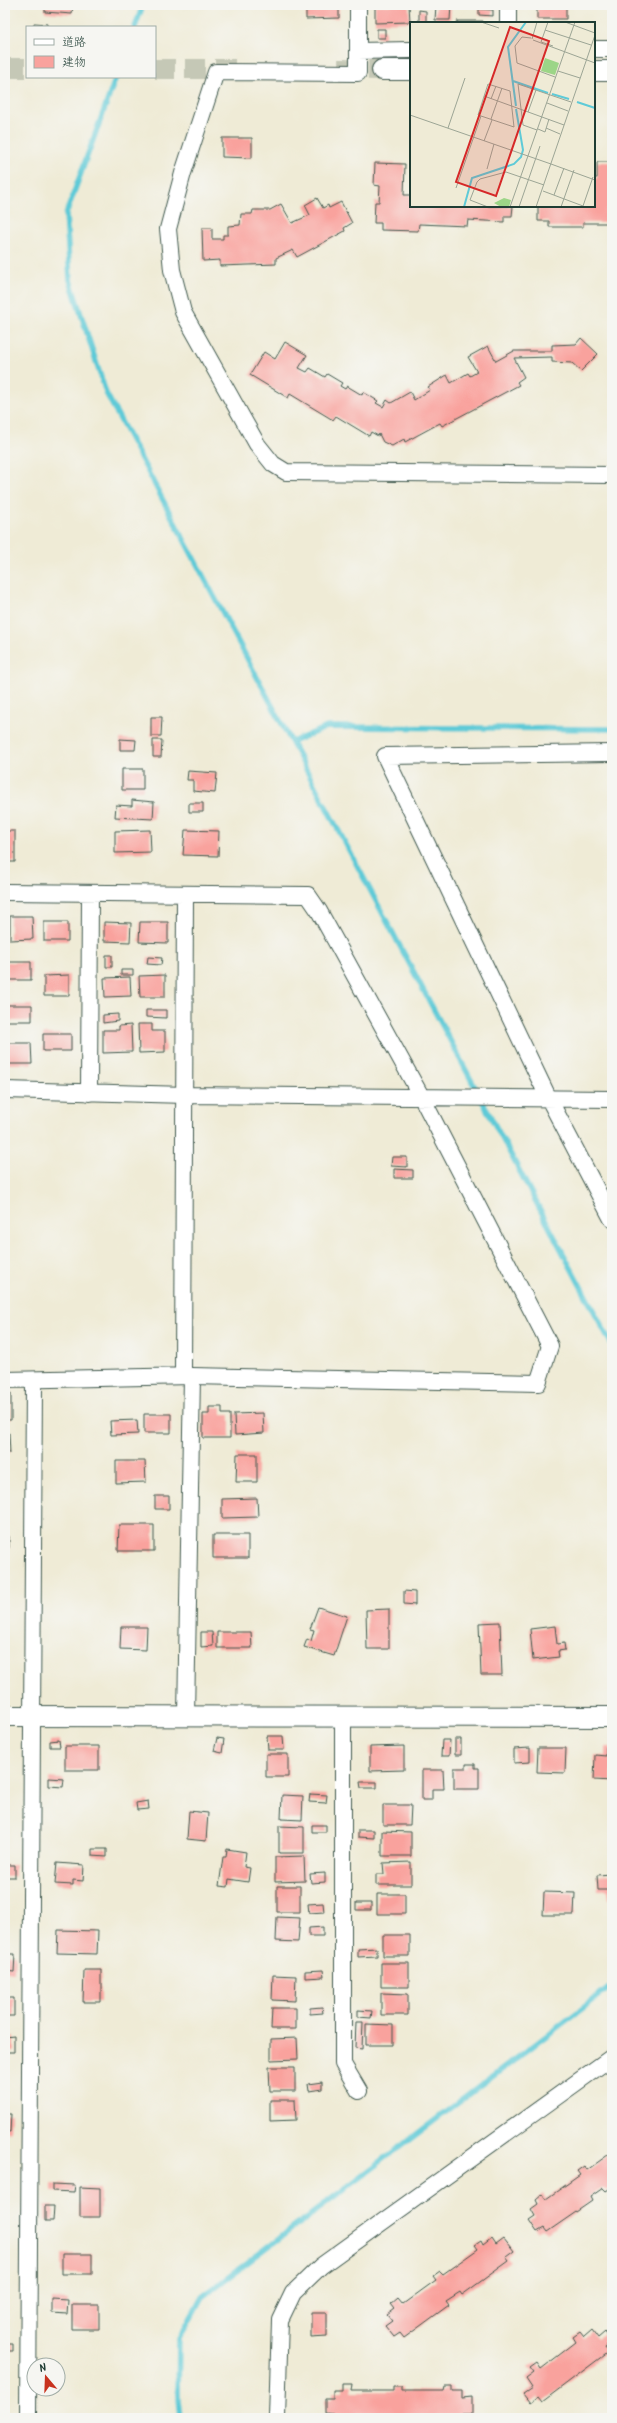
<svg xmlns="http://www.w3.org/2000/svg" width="617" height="2423" viewBox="0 0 617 2423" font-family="Kalam,'Klee One',sans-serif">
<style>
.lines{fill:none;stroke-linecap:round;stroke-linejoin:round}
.stream{stroke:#5ecad7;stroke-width:5.5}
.building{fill:#f9a29d}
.tertiary-tunnel{stroke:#c5c8b6;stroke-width:20;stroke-dasharray:20 10;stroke-linecap:butt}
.minor-casing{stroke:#3e574c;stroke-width:18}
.tertiary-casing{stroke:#3e574c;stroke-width:22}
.minor{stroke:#fff;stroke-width:16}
.tertiary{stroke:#fff;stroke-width:20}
.inset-river{fill:none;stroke:#5ecad7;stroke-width:2}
.inset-road{fill:none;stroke:#9ca595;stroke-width:1}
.view{fill:#d62828;fill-opacity:0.15;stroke:#d62828;stroke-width:2}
.inset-edge{fill:none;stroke:#1f3d34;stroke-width:2}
</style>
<rect width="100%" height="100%" fill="#f6f6f2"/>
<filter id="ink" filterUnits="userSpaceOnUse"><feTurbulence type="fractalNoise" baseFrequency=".025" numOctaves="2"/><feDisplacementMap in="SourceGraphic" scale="8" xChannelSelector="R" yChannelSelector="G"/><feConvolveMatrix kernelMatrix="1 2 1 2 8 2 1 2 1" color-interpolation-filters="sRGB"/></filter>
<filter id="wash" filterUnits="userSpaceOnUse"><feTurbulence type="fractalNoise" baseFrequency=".012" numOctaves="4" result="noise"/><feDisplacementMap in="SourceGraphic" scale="16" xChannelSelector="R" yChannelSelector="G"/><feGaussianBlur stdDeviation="0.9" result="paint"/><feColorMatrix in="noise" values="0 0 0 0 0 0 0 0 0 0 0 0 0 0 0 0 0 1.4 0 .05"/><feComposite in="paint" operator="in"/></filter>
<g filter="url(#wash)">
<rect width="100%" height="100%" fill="#efebd6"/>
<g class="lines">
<path class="stream" d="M135,27L143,5
M116,77L66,214L70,280L106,393L612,1345
M292,742L327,727L612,729
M180,2418L178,2399L179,2339L202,2297L612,1986"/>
</g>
<g id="blocks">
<path class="building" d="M45,5H73L72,14L45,12Z
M306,5H339V18L306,19Z
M375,5H409L410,22L375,23Z
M436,5H451L450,20H435Z
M537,5H566V19H537Z
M479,9L493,10V16L479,15Z
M419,10L426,11V23H419Z
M457,21H483V23H458Z
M34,23L47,24V27H34Z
M377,29H385V38H377Z
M222,138H252V158L222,157Z
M597,162H612V223H583V227H549V221H538V206H594V178H597Z
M375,163L405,164L404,195H411V206H513L512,216H504V222L468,220L467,226L419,224L418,231L381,230V223H374L375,202H379L380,186L374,185Z
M317,198L323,208L328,205L329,208L341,202L352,223L344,228L345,231L297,257L293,250L276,258V264L220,266V260L203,261L202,228H212V239H223V235H228V226L240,225L241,214H252L253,210H270L281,204L292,223L310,215L305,205Z
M581,338L598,354L581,371L572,363L552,362V357L514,358L524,377L517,382L519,385L442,426L440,423L405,442L404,439L392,446L383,442L379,434L378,436L371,432L369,436L336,416L333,420L290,394L288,398L250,375L264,352L275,359L285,342L307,355L299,368L307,372L310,368L325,377L327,374L342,383L340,386L345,389L347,386L362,395L363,392L378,401L376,403L383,407L387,400L391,403L410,392L414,400L430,390L428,387L447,375L451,383L468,373L470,376L477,372L468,357L488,346L496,361L514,351H552V345L576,344Z
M151,717H162L161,736H151Z
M120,739L136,740L135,750H120Z
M153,740H162L161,757H153Z
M122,769H143V790H122Z
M188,771L217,773L215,793L193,791V780H187Z
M132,800L154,802L153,819L115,817L116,805L132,806Z
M189,803H203V812H189Z
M150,830L151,852L115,853V831Z
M185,830L219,831L218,856L183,855Z
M5,831H15V862H5Z
M10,916H32L33,939L10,940Z
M44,922H68V941H44Z
M104,922L131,923L130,942L104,941Z
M140,922H168V943L139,942Z
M106,955H112V967H106Z
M148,957L162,958L161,965L147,964Z
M7,962H31V980H7Z
M121,970H133V975H121Z
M69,975V996H44V976Z
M165,975V997H140L139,976Z
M130,977L131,996L105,997L104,978Z
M6,1005H32V1021H5Z
M146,1010H166V1018L146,1017Z
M118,1014V1021L103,1023V1015Z
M138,1024H152V1031H165V1052L139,1053Z
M131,1025L132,1052L103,1053V1030H119V1026Z
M43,1034H71V1051H43Z
M8,1043H31L32,1064H8Z
M392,1157H407V1167L391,1166Z
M394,1169L413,1170V1178H394Z
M5,1393H11V1420H5Z
M209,1407H222V1414H230V1438H203V1414H209Z
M263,1413L264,1433L235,1435L234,1414Z
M144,1414H171V1433H144Z
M137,1420L138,1434L111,1435L110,1421Z
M9,1433L10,1453H5V1434Z
M237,1454H257V1482H236Z
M116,1461H145L146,1482L116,1483Z
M155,1496H169V1509H155Z
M257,1498L258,1517L222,1518V1499Z
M119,1525H154V1551H118Z
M213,1535H248V1558H213Z
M5,1537H9V1548H5Z
M404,1591L415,1592V1605L404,1604Z
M318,1607L347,1616L334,1656L304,1647L307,1639L311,1641L314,1630L310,1629Z
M389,1609V1649H367L366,1610Z
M500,1622L502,1675H481L479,1623Z
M555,1626L557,1644L564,1643L565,1650L558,1651L559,1657L533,1660L530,1629Z
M121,1627H147L146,1650L120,1649Z
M201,1632H212L213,1646L201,1647Z
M217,1632H251L252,1648H217Z
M267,1736H283L284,1750H268Z
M217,1738L224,1739L222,1753L214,1751Z
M455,1739H461V1755H455Z
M59,1740L60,1747H50V1741Z
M442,1740H450L449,1756H441Z
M65,1746H99V1770H65Z
M404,1746V1770L370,1771V1747Z
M606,1747H612V1781L594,1780L595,1755L606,1756Z
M530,1748V1762L514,1763V1749Z
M538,1748H566L565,1773L537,1772Z
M266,1754H288V1777H266Z
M466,1764H475V1768H479V1789H454V1768H466Z
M422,1770H443L444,1789H432V1800H422Z
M49,1778L64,1779L63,1787L49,1786Z
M360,1782H377V1788H361Z
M310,1794L327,1795L326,1803L309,1802Z
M282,1795L303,1796L302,1820L281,1819Z
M148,1801L149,1809L137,1810L136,1803Z
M383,1805H411L410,1825H383Z
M189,1811L208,1813L206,1841L187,1839Z
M312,1825H326V1832H312Z
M279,1826L304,1827V1853H279Z
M358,1830H374V1838L358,1837Z
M382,1831L411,1832V1856H382Z
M92,1849H107V1857L92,1856Z
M227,1849L246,1852L244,1867L250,1868L248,1882L229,1879L228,1887L219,1886L223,1857H226Z
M304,1856L305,1881L275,1882V1857Z
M411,1862V1885H376V1874H384L383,1863Z
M57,1863L84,1865L83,1881L73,1880V1885L55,1884Z
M5,1865H15V1877H5Z
M325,1873V1882L311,1883L310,1874Z
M612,1874V1899H609L608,1890H598L597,1875Z
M277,1886H300V1912H277Z
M544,1892L575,1893L574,1915H543Z
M377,1894H405V1914H377Z
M323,1903L324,1912L309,1913L308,1904Z
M356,1903H371V1910H356Z
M277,1917L300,1918L298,1942L276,1941Z
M323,1927V1936H309V1928Z
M58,1930L98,1931L97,1954L57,1953Z
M383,1935H410V1956H383Z
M377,1948V1956L358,1957V1949Z
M5,1954H15L14,1972L5,1971Z
M381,1963H409V1987H381Z
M84,1970H101V2002H83Z
M323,1970L324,1977L305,1978V1971Z
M273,1975L296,1976L295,2001L272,2000Z
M381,1993L408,1994V2015H381Z
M5,1998H14V2016H5Z
M322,2007L323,2013L310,2014V2008Z
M272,2008H296V2029H271Z
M358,2010L372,2011L371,2018L358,2017Z
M356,2022H363L362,2049L355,2048Z
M366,2024L393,2025V2045H366Z
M14,2036V2052H5V2037Z
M297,2038L298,2059L271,2060V2039Z
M269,2067H295V2091H270Z
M322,2082V2089L309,2091L308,2084Z
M270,2100H295L296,2120L270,2121Z
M5,2114H11L10,2132L5,2131Z
M612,2152V2187L606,2191L603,2188L590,2197L592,2201L547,2232L544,2228L537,2232L529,2220L535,2216L531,2209L538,2204L536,2200L543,2194L546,2199L580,2175L577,2171L584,2166L587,2170Z
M52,2184L75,2185L74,2192L52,2191Z
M80,2187L100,2188V2217H80Z
M45,2206H54L53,2221H45Z
M492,2238L496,2244L504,2238L514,2251L506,2257L509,2261L462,2295L460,2292L446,2301L449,2305L404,2338L400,2333L394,2337L385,2326L392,2321L387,2315L395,2309L391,2304L398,2298L403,2304L436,2280L433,2276L440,2271L443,2274L478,2249L475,2245L481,2241L483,2245Z
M62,2254H92V2274H62Z
M52,2299L68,2300L67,2314L52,2313Z
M72,2305H99V2329H72Z
M311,2313H327V2336L311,2337Z
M592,2330L598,2338L605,2332L612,2342L605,2348L608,2352L542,2402L538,2397L530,2403L523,2394L532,2388L526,2379L534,2373L530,2368L537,2363L541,2369L576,2342L573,2337L580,2332L584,2337Z
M5,2344H13V2351H5Z
M342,2384H352L351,2391H393V2387H402V2391H444L445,2387H452V2391H462V2398L472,2397V2414H462V2418H405V2415H388V2418H333V2414L325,2413V2399H333V2391H342Z"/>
</g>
</g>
<g filter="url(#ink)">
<use href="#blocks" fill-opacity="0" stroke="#3e574c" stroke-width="1"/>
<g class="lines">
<path class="tertiary-tunnel" d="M5,68H27
M155,69H236
M338,69L382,70"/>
<g class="minor-casing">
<path id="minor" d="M358,5V51L411,50
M508,23V5
M594,49H612
M358,51V73L216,72L183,173L168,229L172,270L183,312L257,444L273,464L286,472L612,475
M612,753L385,756L548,1097L612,1219
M5,892L308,895L319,911L421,1096L550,1346L538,1383L192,1376L5,1380
M5,1090L186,1095L612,1099
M89,1093L90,893
M183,1376L185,894
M186,1716L192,1376
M343,1716V2064L359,2091
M28,2418L34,1381
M277,2418L280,2320L293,2293L321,2266L612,2057"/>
</g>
<g class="tertiary-casing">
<path id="tertiary" d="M382,70H411
M594,71H612
M5,1716L612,1717"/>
</g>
<use href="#minor" class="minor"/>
<use href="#tertiary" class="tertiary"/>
</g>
</g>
<g transform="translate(410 22)">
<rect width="185" height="185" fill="#efebd6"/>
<path d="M135,36L149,41L145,53L131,49ZM94,176L101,178L99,185H91L84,181Z" fill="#9cd587"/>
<path class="inset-river" d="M103,59L138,71M142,72L159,77M167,80L185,86M106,84L98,25L116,0M54,185L62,156L104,142L111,135L113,128L106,87"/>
<path class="inset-road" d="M71,0L89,6M138,0L131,20L143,24M155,0L185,11M135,8L181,23M121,16L112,15L105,24L107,41L145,55M122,17L127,0M123,18L185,41M148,49L170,56M78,62L100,69L104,105L68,93ZM74,74L154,103M81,77L86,64M137,81L158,89M118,90L126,68M0,93L141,142M81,97L92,66M38,106L55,56M136,106L150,112M128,107L135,110L139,97M127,108L113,103L108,62L161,80M74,119L82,98M141,142L185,158M77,147L84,122M46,166L71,94M133,169L173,184M144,173L154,146M173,184L183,155M78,185L60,178L67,160L70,157L96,150L134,163M100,185L165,0M109,185L130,124M126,185L185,13M151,185L164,148"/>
<path class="view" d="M100,5L139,19L86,174L46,160Z"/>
<rect width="185" height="185" class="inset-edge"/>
</g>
<rect width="617" height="2423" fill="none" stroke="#f6f6f2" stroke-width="20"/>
<rect x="26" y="26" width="130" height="52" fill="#f6f6f2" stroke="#a0aca6"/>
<rect x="34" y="39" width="20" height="6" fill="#ffffff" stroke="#a0aca6"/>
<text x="62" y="46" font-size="12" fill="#1f3d34">道路</text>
<rect x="34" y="56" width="20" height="12" fill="#f9a29d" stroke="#a0aca6"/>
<text x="62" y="66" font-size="12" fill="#1f3d34">建物</text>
<g transform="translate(46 2377) rotate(341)"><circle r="19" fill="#f6f6f2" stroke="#a0aca6"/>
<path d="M0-3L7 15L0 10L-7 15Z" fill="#c8321e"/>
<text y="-6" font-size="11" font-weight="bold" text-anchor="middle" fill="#1f3d34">N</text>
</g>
</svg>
